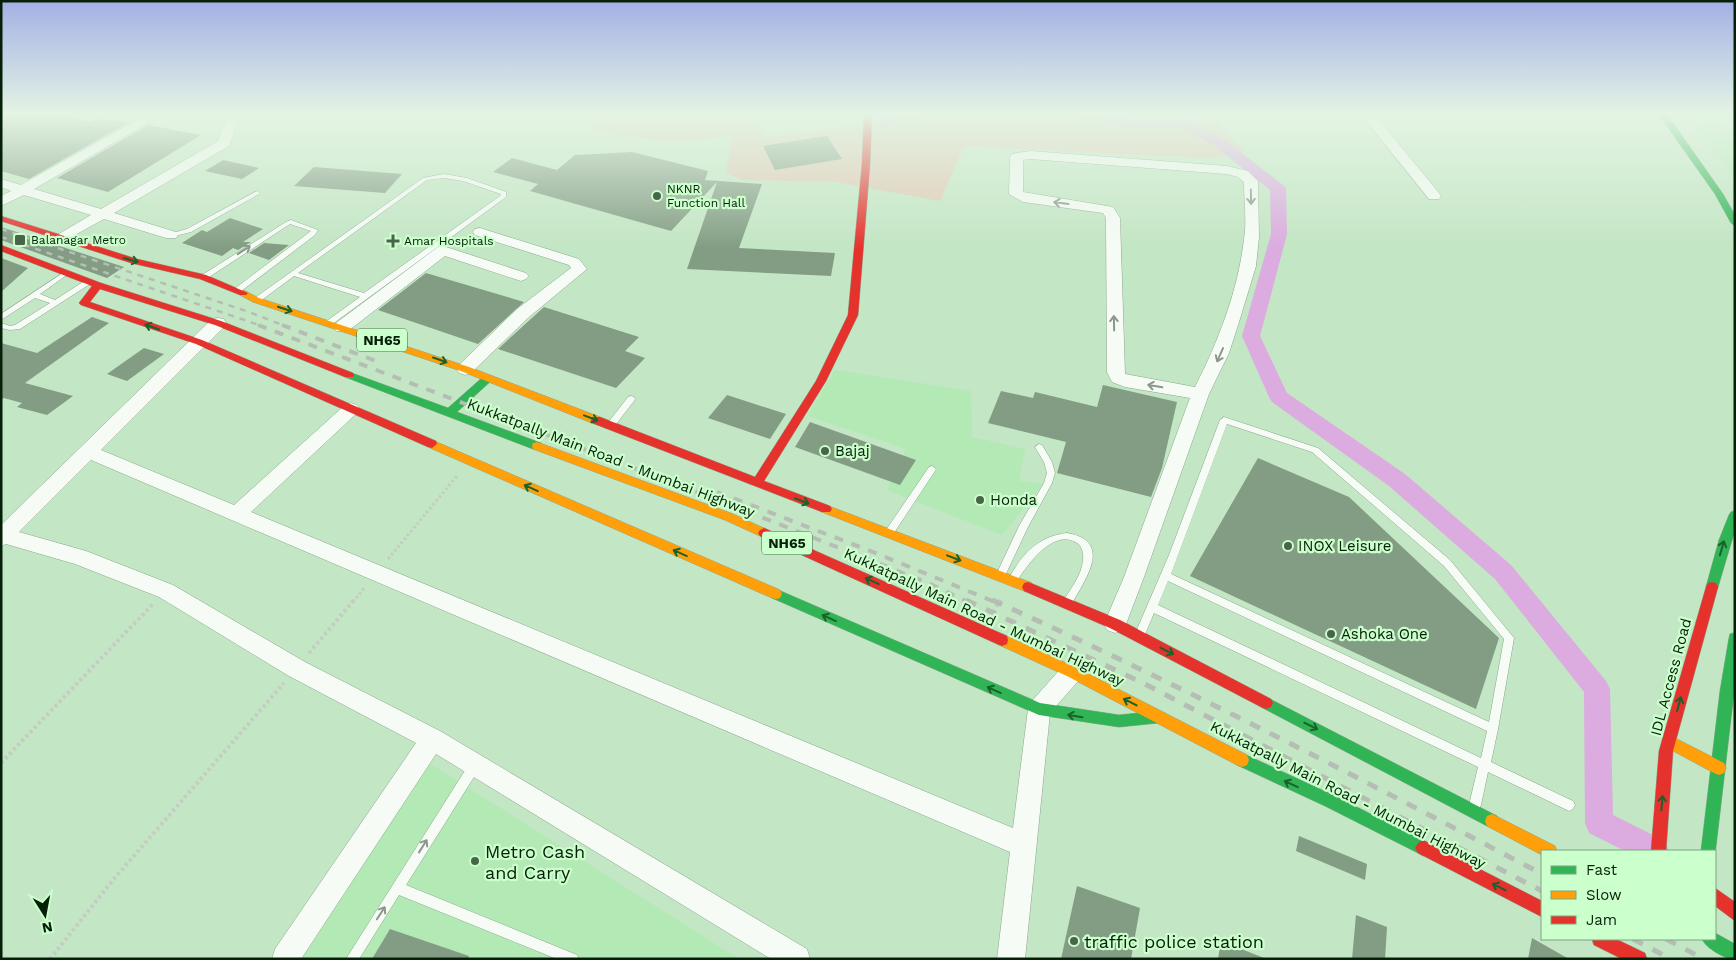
<svg xmlns="http://www.w3.org/2000/svg" width="1736" height="960" viewBox="0 0 1736 960" font-family="'Work Sans',sans-serif">
<style>
.built{fill:#b2e9b4}
.green{fill:#e1c7b4}
.lines{fill:none;stroke-linecap:round;stroke-linejoin:round}
.canal{fill:#dcabe0;fill-rule:evenodd}
.building{fill:#839d84}
.lane-casing{stroke:#8ca78d;stroke-width:1}
.street-casing{stroke:#8ca78d;stroke-width:1}
.fast-casing{stroke:#8ca78d;stroke-width:1}
.slow-casing{stroke:#8ca78d;stroke-width:1}
.jam-casing{stroke:#8ca78d;stroke-width:1}
.path-far1{stroke:#c3cdc3;stroke-width:3;stroke-dasharray:2.5 2.5;stroke-linecap:butt}
.path{stroke:#c3cdc3;stroke-width:4;stroke-dasharray:3 3;stroke-linecap:butt}
.lane{fill:#f6fbf6;fill-rule:evenodd}
.street{fill:#f6fbf6;fill-rule:evenodd}
.fast{fill:#30b455;fill-rule:evenodd}
.slow{fill:#ff9f0a;fill-rule:evenodd}
.jam{fill:#e5322d;fill-rule:evenodd}
.rail-far2{stroke:#b5bdb5;stroke-width:2.5;stroke-dasharray:6 6;stroke-linecap:butt}
.rail-far1{stroke:#b5bdb5;stroke-width:4;stroke-dasharray:9 9;stroke-linecap:butt}
.rail{stroke:#b5bdb5;stroke-width:5;stroke-dasharray:11 11;stroke-linecap:butt}
.oneway{stroke:#8a988b}
.oneway2{stroke:#19622b}
.poi-dot{fill:#48654a;stroke:#cbffcc;stroke-width:2}
.labels{text-anchor:middle;dominant-baseline:central;stroke-width:4.5;stroke-linejoin:round;paint-order:stroke}
.far-poi-label{font-size:12px;fill:#061f08;stroke:#cbffcc;text-anchor:start}
.shield{fill:#cbffcc;stroke:#416243;stroke-width:1}
.shield-label{font-size:14px;font-weight:bold;fill:#061f08}
.poi-label{font-size:15px;fill:#061f08;stroke:#cbffcc;text-anchor:start}
.street-label{font-size:15px;fill:#061f08;stroke:#cbffcc}
.near-poi-label{font-size:18px;fill:#061f08;stroke:#cbffcc;text-anchor:start}
</style>
<rect width="100%" height="100%" fill="#c3e6c4"/>
<path class="built" d="M1686,113H1711L1735,135V178Z
M835,370L971,391L972,437L1025,449L1019,481L1043,484L1002,535L887,490L906,449L808,416Z
M429,763L739,959H302Z"/>
<path class="green" d="M592,113H747L768,138L908,118L913,113H1211L1244,152L1213,158L964,146L940,201L836,182L742,180L726,173L732,136L674,142L595,132Z"/>
<g class="lines">
<path class="canal" d="M903,113H930L928,116L882,126L877,125L875,122L877,119Z
M1071,113H1102L1131,119L1186,120L1225,140L1283,185L1286,188L1287,234L1260,336L1287,393L1405,474L1511,565L1606,681L1610,689L1613,815L1665,841L1669,851H1625L1589,833L1585,823L1584,692L1495,579L1389,486L1272,402L1269,397L1242,336L1271,234L1270,190L1215,146L1178,127H1131L1078,117Z"/>
</g>
<path class="building" d="M1,113H57L90,122L96,119L129,122L29,179L1,171Z
M148,125L201,135L108,192L57,178Z
M827,136L842,159L775,170L763,146Z
M632,152L708,171L705,180L762,184L739,248L835,253L831,276L687,269L717,182L671,231L530,191L538,184L493,172L512,158L557,170L575,155Z
M223,160L259,168L242,179L205,171Z
M314,167L402,174L385,193L294,186Z
M230,218L263,229L243,242H251L238,250L233,248L222,256L182,243L202,230L207,232Z
M1,227L124,267L107,278L1,240Z
M264,243L289,245L269,260L249,253Z
M1,258L28,268L1,292Z
M426,273L524,302L478,344L378,310Z
M544,307L639,337L625,351L645,358L616,388L498,349Z
M92,317L109,323L25,383L73,396L47,415L17,407L22,403L4,398L1,400V343L37,353Z
M144,348L164,354L127,381L107,374Z
M1103,385L1177,402L1162,468L1151,497L1057,473L1066,442L988,423L1001,391L1033,398L1035,392L1097,407Z
M727,395L786,414L770,439L708,418Z
M810,422L916,460L900,485L795,447Z
M1258,458L1349,497L1499,638L1476,709L1190,576Z
M1299,836L1367,864L1365,880L1296,851Z
M1077,886L1140,908L1131,959H1061Z
M1356,915L1387,927L1385,959H1352Z
M390,929L469,956L468,959H372Z
M1532,938L1569,959H1528Z
M1221,941L1264,958V959H1218Z"/>
<g class="lines">
<g class="lane-casing">
<path id="lane" d="M444,174L467,178L506,192V197L331,325H328L324,323L360,297L294,276L259,302H253L252,300L423,178ZM444,178L463,181L501,194L500,196L364,293L298,273L427,180Z
M257,191L260,193L259,194L191,232L171,237L168,235L169,234L187,229Z
M291,220L318,230L315,235L240,292H234L233,290L311,231L290,224L206,279H200L199,277L286,222Z
M66,271L70,273L68,274L40,294L55,300L86,280H92L93,282L20,329L10,330L1,328V323L10,326L15,325L50,303L35,298L1,320V314Z
M631,396L634,397L635,399L634,401L613,428H607L606,426L607,424L628,397Z
M1224,417L1318,448L1450,560L1514,638L1498,729L1491,762L1573,801L1575,805L1573,809L1569,811L1565,809L1488,772L1481,805L1479,809L1475,811L1471,809L1469,805L1478,767L1154,613L1144,637L1140,638L1136,637L1135,634L1169,555L1220,420ZM1227,424L1312,452L1444,566L1504,639L1489,722L1171,574ZM1168,581L1487,731L1481,758L1158,605Z
M1039,444L1042,445L1052,462L1055,473L1052,483L1028,527L1004,578L1001,579L998,578L996,575L1019,526L1044,483L1047,473L1044,462L1035,447Z
M932,466L936,469L935,471L892,536H886L884,533L886,530L929,467Z
M1067,533C1114,541 1085,580 1071,605L1068,606L1065,605L1063,602C1070,589 1082,575 1083,560C1084,554 1082,546 1077,543C1054,527 1027,565 1017,581L1014,582L1011,581L1009,578C1022,554 1039,536 1067,533Z
M475,760L479,761L481,765L479,769L406,885L577,955L579,959H557L399,895L359,959H346L471,761Z"/>
</g>
<g class="street-casing">
<path id="street" d="M149,113H165L34,189L101,209L218,141L229,113H241L229,146L114,213L176,232L178,235L176,238H166L104,219L62,242L57,241L55,238L57,235L91,215L24,195L1,206V196L11,191L1,187V179L21,185Z
M1360,113H1373L1439,193L1441,196L1439,199H1429Z
M1030,151L1227,166L1248,171L1258,181L1259,237L1256,266L1239,322L1229,353L1209,394L1144,577L1126,624L1123,630L1115,633L1107,630L1104,624L1124,577L1190,398L1125,387L1112,382L1107,372L1106,218L1103,213L1023,202L1009,194L1010,157L1012,154ZM1030,159L1227,174L1238,177L1244,182C1244,201 1247,221 1244,239C1238,291 1218,342 1195,387L1125,374L1120,218L1113,207L1023,192V160Z
M480,228L579,259L587,269L529,317L471,373L465,375L459,373L457,369L459,365L517,309L571,268L569,265L475,235L473,232L475,229Z
M443,246L526,273L529,276L526,279L521,281L445,256L348,331H336L334,327L336,323L438,247Z
M218,318L224,319L226,323L224,327L101,450L234,505L345,405L351,403L357,405L360,409L357,413L251,512L1013,828L1028,709L1031,702L1064,665L1072,662L1080,665L1083,672L1080,679L1050,713L1025,959H997L1010,852L91,460L19,532L86,551L173,585L305,662L440,731L807,949L810,959H771L436,754L301,959H272L275,949L416,743L289,676L159,597L75,564L6,544L1,546V525L212,319Z"/>
</g>
<g class="fast-casing">
<path id="fast" d="M1658,113H1666L1723,194L1735,215V226L1731,223L1715,194Z
M349,372L448,408L484,376H492L493,378L492,380L457,412L541,443L542,446L541,449H533L345,377L344,375L345,373Z
M1735,511V530L1718,587L1716,591L1712,592L1708,591L1706,587L1719,540L1729,515L1731,512Z
M776,589L1040,703L1119,715L1158,711L1163,713L1165,717L1163,721L1158,723L1119,727L1039,715L772,598L770,594L772,590Z
M1735,633V684L1715,855V851H1701L1720,691L1729,638L1730,634Z
M1266,697L1497,816L1499,821L1497,826L1492,828L1487,826L1261,707L1259,703L1261,699Z
M1242,753L1335,796L1428,843L1431,848L1428,853L1423,856L1418,853L1325,806L1237,765L1235,760L1237,755Z
M1715,933L1735,944V959C1724,959 1706,948 1702,939H1715Z"/>
</g>
<g class="slow-casing">
<path id="slow" d="M243,290L259,298L469,367L600,417L601,420L600,423H592L461,371L253,302L240,295L238,293Z
M432,440L780,590L782,594L780,598L776,599L772,598L428,447L427,444L428,441Z
M537,442L733,514L768,530L770,533L768,536H760L725,520L533,449L532,446L533,443Z
M826,505L1032,583L1034,587L1032,591L1028,592L1024,591L822,512L820,509L822,506Z
M1002,634L1077,668L1247,755L1249,760L1247,765L1242,767L1237,765L1067,676L997,644L996,640L997,636Z
M1669,735L1724,763L1726,768L1724,773L1719,775L1714,773L1664,746L1662,741L1664,736Z
M1492,814L1555,846L1557,851H1542V855L1487,826L1485,821L1487,816Z"/>
</g>
<g class="jam-casing">
<path id="jam" d="M864,113H872L870,164L858,315L826,381L764,481L830,506L832,509L830,512H822L592,423L591,420L592,417H600L755,477L816,381L848,315L862,164Z
M1,216L137,259L206,275L248,293L246,295H240L200,279L131,263L1,221Z
M1,245L101,283L221,321L353,373L354,375L353,377H345L215,325L100,289L90,302L202,340L436,441L437,444L432,448L428,447L196,344L81,305L79,303L92,286L1,251Z
M764,528L1007,636L1008,640L1007,644L1002,646L997,644L760,536L758,533L760,530Z
M1028,582L1120,620L1271,699L1273,703L1271,707L1266,709L1261,707L1110,628L1024,591L1022,587L1024,583Z
M1712,582L1716,583L1718,587L1673,751L1666,851H1651L1659,751L1706,587L1708,583Z
M1423,840L1542,901V917L1418,853L1415,848L1418,843Z
M1715,888L1735,902V921L1715,906Z
M1592,939H1616L1645,953L1647,959H1622L1594,945Z"/>
</g>
<path class="path-far1" d="M388,559L457,476
M353,602L365,587
M1000,602L1002,598"/>
<path class="path" d="M993,612L1000,600
M309,653L354,600
M1,763L153,604
M50,959L113,880L284,683"/>
<use href="#lane" class="lane"/>
<use href="#street" class="street"/>
<use href="#fast" class="fast"/>
<use href="#slow" class="slow"/>
<use href="#jam" class="jam"/>
<path class="rail-far2" d="M1,229L249,312L285,326
M1,237L262,326"/>
<path class="rail-far1" d="M258,325L718,500L928,583L968,602
M282,325L381,363
M717,492L873,552L995,602"/>
<path class="rail" d="M966,600L1143,683L1542,891
M992,600C1179,684 1361,779 1542,874
M1633,939L1671,959
M1666,939L1704,959"/>
</g>
<defs><path id="oneway-shaft" d="M-6 0H5M1.5-3L5.5 0L1.5 3" fill="none" stroke-width="1.6" stroke-linecap="round" stroke-linejoin="round" transform="scale(1.25)"/></defs>
<g class="oneway">
<use href="#oneway-shaft" transform="translate(1251 197) rotate(89)"/>
<use href="#oneway-shaft" transform="translate(1061 203) rotate(-172)"/>
<use href="#oneway-shaft" transform="translate(244 250) rotate(-33)"/>
<use href="#oneway-shaft" transform="translate(1114 323) rotate(-91)"/>
<use href="#oneway-shaft" transform="translate(1220 355) rotate(114)"/>
<use href="#oneway-shaft" transform="translate(1155 386) rotate(-170)"/>
<use href="#oneway-shaft" transform="translate(423 846) rotate(-58)"/>
<use href="#oneway-shaft" transform="translate(381 913) rotate(-57)"/>
</g>
<g class="oneway2">
<use href="#oneway-shaft" transform="translate(131 260) rotate(16)"/>
<use href="#oneway-shaft" transform="translate(285 309) rotate(18)"/>
<use href="#oneway-shaft" transform="translate(152 327) rotate(-161)"/>
<use href="#oneway-shaft" transform="translate(440 360) rotate(19)"/>
<use href="#oneway-shaft" transform="translate(591 418) rotate(21)"/>
<use href="#oneway-shaft" transform="translate(531 488) rotate(-156)"/>
<use href="#oneway-shaft" transform="translate(802 501) rotate(21)"/>
<use href="#oneway-shaft" transform="translate(1722 548) rotate(-74)"/>
<use href="#oneway-shaft" transform="translate(680 553) rotate(-156)"/>
<use href="#oneway-shaft" transform="translate(954 558) rotate(21)"/>
<use href="#oneway-shaft" transform="translate(872 581) rotate(-156)"/>
<use href="#oneway-shaft" transform="translate(829 618) rotate(-156)"/>
<use href="#oneway-shaft" transform="translate(1167 651) rotate(27)"/>
<use href="#oneway-shaft" transform="translate(994 690) rotate(-156)"/>
<use href="#oneway-shaft" transform="translate(1130 702) rotate(-153)"/>
<use href="#oneway-shaft" transform="translate(1679 704) rotate(-75)"/>
<use href="#oneway-shaft" transform="translate(1075 716) rotate(-170)"/>
<use href="#oneway-shaft" transform="translate(1311 726) rotate(27)"/>
<use href="#oneway-shaft" transform="translate(1291 784) rotate(-155)"/>
<use href="#oneway-shaft" transform="translate(1662 803) rotate(-85)"/>
<use href="#oneway-shaft" transform="translate(1499 887) rotate(-153)"/>
</g>
<linearGradient id="sky" x2="0" y2="1"><stop stop-color="#a3b0e5"/><stop offset="0.46" stop-color="#e4f4e4"/><stop offset="1" stop-color="#e4f4e4" stop-opacity="0"/></linearGradient>
<rect width="1736" height="248" fill="url(#sky)"/>
<g class="poi-dot">
<circle cx="657" cy="196" r="5"/>
<rect x="14" y="234" width="12" height="12" rx="2.5"/>
<path d="M390.5 233.5h5v5h5v5h-5v5h-5v-5h-5v-5h5z"/>
<circle cx="825" cy="451" r="5"/>
<circle cx="980" cy="500" r="5"/>
<circle cx="1288" cy="546" r="5"/>
<circle cx="1331" cy="634" r="5"/>
<circle cx="475" cy="861" r="5"/>
<circle cx="1074" cy="941" r="5"/>
</g>
<g class="labels">
<g class="far-poi-label">
<text x="667" y="189">NKNR<tspan x="667" dy="14">Function Hall</tspan></text>
<text x="31" y="240">Balanagar Metro</text>
<text x="404" y="241">Amar Hospitals</text>
</g>
<g class="shield">
<rect x="357" y="328.5" width="50" height="23" rx="4"/>
<rect x="762" y="531.5" width="50" height="23" rx="4"/>
</g>
<g class="shield-label">
<text x="382" y="340">NH65</text>
<text x="787" y="543">NH65</text>
</g>
<g class="poi-label">
<text x="835" y="451">Bajaj</text>
<text x="990" y="500">Honda</text>
<text x="1298" y="546">INOX Leisure</text>
<text x="1341" y="634">Ashoka One</text>
</g>
<g class="street-label">
<text transform="translate(611 458) rotate(21)">Kukkatpally Main Road - Mumbai Highway</text>
<text transform="translate(984 617) rotate(25)">Kukkatpally Main Road - Mumbai Highway</text>
<text transform="translate(1671 677) rotate(-75)">IDL Access Road</text>
<text transform="translate(1348 795) rotate(27)">Kukkatpally Main Road - Mumbai Highway</text>
</g>
<g class="near-poi-label">
<text x="485" y="851">Metro Cash<tspan x="485" dy="21">and Carry</tspan></text>
<text x="1084" y="941">traffic police station</text>
</g>
</g>
<rect width="1736" height="960" fill="none" stroke="#061f08" stroke-width="5"/>
<rect x="1541" y="850" width="175" height="90" fill="#cbffcc" stroke="#7ca57e"/>
<rect x="1551" y="866" width="25" height="8" fill="#30b455" stroke="#7ca57e"/>
<text x="1586" y="875" font-size="15" fill="#061f08">Fast</text>
<rect x="1551" y="891" width="25" height="8" fill="#ff9f0a" stroke="#7ca57e"/>
<text x="1586" y="900" font-size="15" fill="#061f08">Slow</text>
<rect x="1551" y="916" width="25" height="8" fill="#e5322d" stroke="#7ca57e"/>
<text x="1586" y="925" font-size="15" fill="#061f08">Jam</text>
<g transform="translate(45 915) rotate(169)" stroke="#cbffcc" stroke-width="4" paint-order="stroke">
<path d="M0-4L9 19L0 12L-9 19Z" fill="#061f08"/>
<text y="-8" font-size="14" font-weight="bold" text-anchor="middle" fill="#061f08">N</text>
</g>
</svg>
